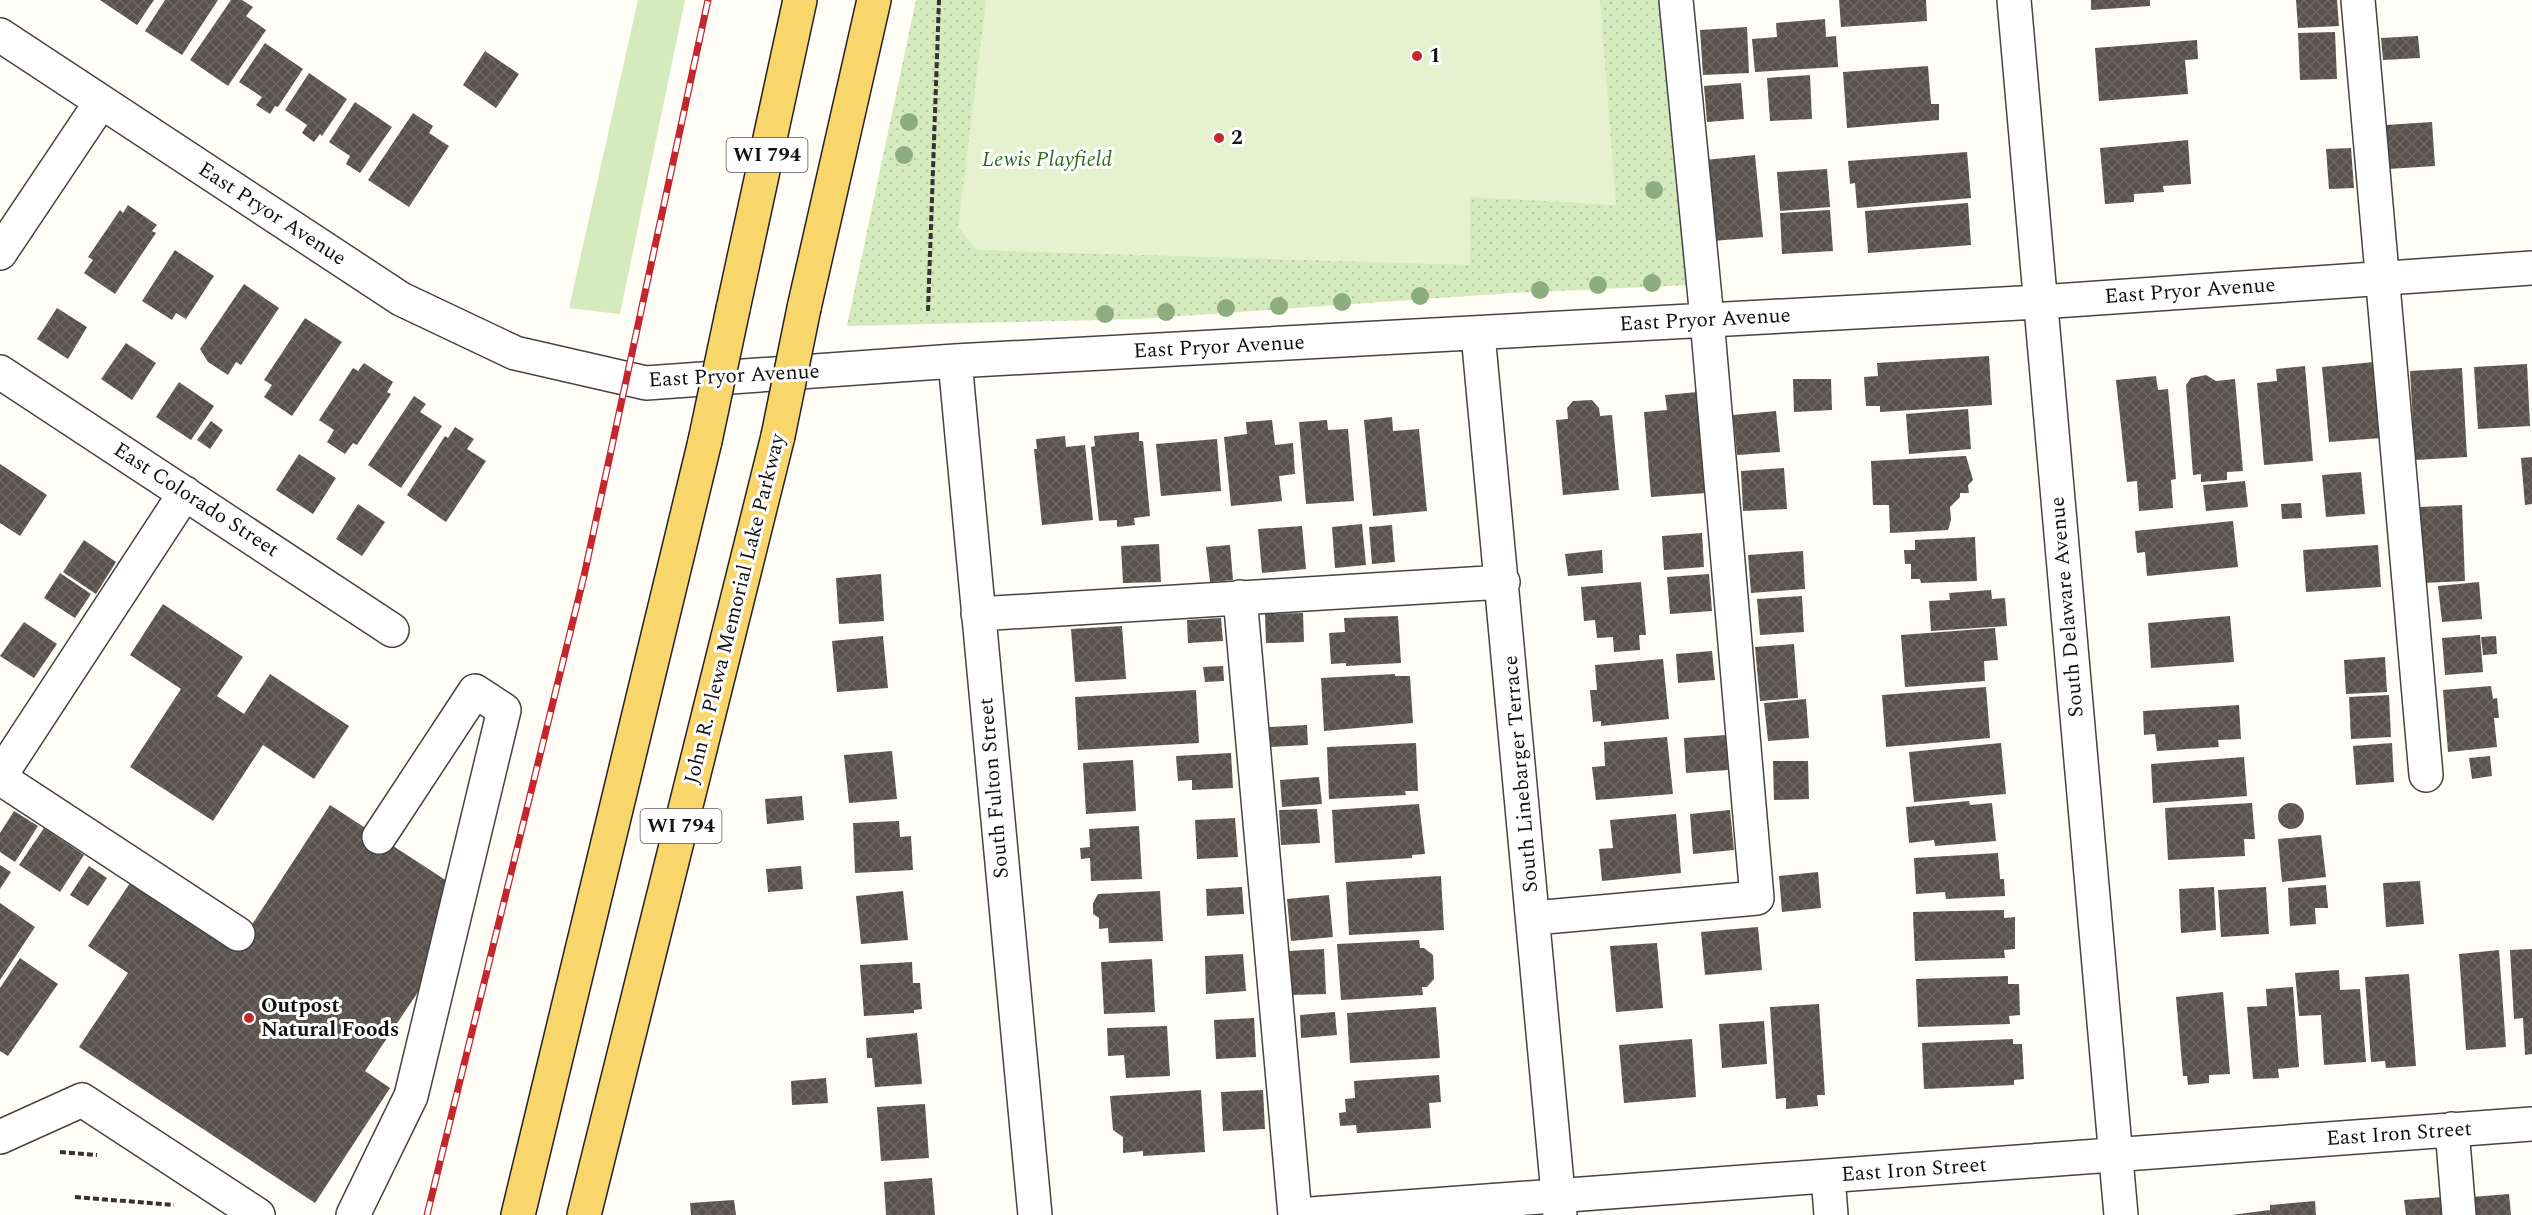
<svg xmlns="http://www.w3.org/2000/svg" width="2532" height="1215" viewBox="0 0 2532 1215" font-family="Spectral,serif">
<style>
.grass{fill:#d5ebbd}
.park{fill:url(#park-dots)}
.pitch{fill:#e6f2cf}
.building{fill:url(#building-cross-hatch)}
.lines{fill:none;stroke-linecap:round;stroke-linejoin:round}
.minor-casing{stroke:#444;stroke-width:36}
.major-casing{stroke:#222;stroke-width:36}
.path{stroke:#333;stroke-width:4;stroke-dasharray:6 3;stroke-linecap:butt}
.minor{stroke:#fff;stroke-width:33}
.major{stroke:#f9d66b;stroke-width:33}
.rail-casing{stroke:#c4262e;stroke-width:7}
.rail{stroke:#fff;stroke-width:4.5;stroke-dasharray:14;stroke-linecap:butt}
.major-bridge-casing{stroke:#222;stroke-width:36;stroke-linecap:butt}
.major-bridge{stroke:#f9d66b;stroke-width:33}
.tree{fill:#8dad7f}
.poi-dot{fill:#c4262e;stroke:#fff;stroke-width:2}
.labels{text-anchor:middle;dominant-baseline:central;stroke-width:6;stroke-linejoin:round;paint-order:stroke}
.shield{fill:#fff;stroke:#585858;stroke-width:1.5}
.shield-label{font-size:20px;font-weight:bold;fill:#111}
.poi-label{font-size:21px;font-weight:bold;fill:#111;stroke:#fff;text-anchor:start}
.park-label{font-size:21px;font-style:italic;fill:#2f6b1f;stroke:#fff}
.street-label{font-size:21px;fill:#111;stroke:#fff}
</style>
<defs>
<pattern id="park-dots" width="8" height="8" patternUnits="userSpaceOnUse" patternTransform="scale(1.5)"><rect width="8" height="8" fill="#d5ebbd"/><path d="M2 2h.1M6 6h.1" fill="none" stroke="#b6c8a1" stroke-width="1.8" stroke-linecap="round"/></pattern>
<pattern id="building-cross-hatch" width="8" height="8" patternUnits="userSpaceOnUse" patternTransform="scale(1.5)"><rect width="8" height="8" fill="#5a524d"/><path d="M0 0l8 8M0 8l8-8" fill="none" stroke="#6d6662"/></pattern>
</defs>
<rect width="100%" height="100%" fill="#fffdf5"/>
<path class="grass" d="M638,0H685L620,314L569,308Z"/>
<path class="park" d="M916,0H1664L1690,285L1512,293L1139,319L847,326Z"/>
<path class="pitch" d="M986,0H1600L1616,205L1470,197V265L977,250L958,227Z"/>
<path class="building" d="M100,0H154L137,25Z
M165,0H218L182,55L145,31Z
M231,0H242L253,7L246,16L266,30L228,86L190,60Z
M1839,0H1926L1927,21L1841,27Z
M2091,0H2150V6L2091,10Z
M2296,0H2337L2339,26L2298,28Z
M1825,19L1826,37L1836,36L1838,67L1755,72L1752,39L1777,37L1776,23Z
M1747,27L1749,73L1703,75L1700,30Z
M2335,32L2337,79L2300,80L2298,33Z
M2418,36L2420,58L2383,60L2381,38Z
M2197,40L2198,59L2185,60L2188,94L2099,101L2095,48Z
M265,43L303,69L278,107L275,106L270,114L256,105L262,97L239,82Z
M485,51L519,74L496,108L463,85Z
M1928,66L1931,104H1939V120L1847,128L1843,72Z
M309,73L347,99L322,136L320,134L314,142L302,133L307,125L285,110Z
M1810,75L1812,119L1770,121L1767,78Z
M1741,83L1744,119L1707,122L1704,86Z
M355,102L392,127L360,173L346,164L350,156L329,142Z
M413,113L433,126L429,133L449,146L409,207L368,180Z
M2432,122L2435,166L2388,169L2386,125Z
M2188,140L2191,184L2163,186L2164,192L2134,194V202L2105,204L2100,148Z
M2351,148L2354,188L2329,189L2326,149Z
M1967,152L1971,198L1857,208L1855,183L1850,184L1848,161Z
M1755,155L1763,237L1712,241L1705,160Z
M1827,169L1830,207L1780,211L1777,172Z
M1968,203L1971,245L1868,253L1865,211Z
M128,205L157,225L152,231L156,233L115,294L84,273L93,260L88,257L120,210L123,213Z
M1830,210L1833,251L1782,254L1780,213Z
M175,250L214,276L186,319L176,313L172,320L142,301Z
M244,284L279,308L241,365L236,362L228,375L208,362L200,349Z
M57,308L87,327L68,359L37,339Z
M305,318L342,342L292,416L264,397L272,385L264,380Z
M126,343L156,363L132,400L101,379Z
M1989,356L1992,405L1880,412V406H1866L1864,377L1878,376L1877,363Z
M2374,362L2381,438L2329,442L2322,367Z
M364,363L393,382L387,392L391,394L357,445L353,443L345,454L327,442L334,430L319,420L353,368L358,371Z
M2527,364L2530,426L2478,429L2474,367Z
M2305,366L2313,461L2264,465L2257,383L2277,381L2276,369Z
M2462,368L2467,457L2415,460L2410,371Z
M2206,375L2216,381L2235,379L2243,471L2227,472V480L2201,482V474L2193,475L2186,385L2191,378Z
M2156,376L2158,390L2168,389L2176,479L2171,480L2173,508L2139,511L2137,481L2127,482L2116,380Z
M1793,379H1831L1832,410L1794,412Z
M179,382L214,406L191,440L156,417Z
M1698,392L1706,493L1651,497L1644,412L1667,410L1665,395Z
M414,396L426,404L420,412L442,426L401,488L368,465Z
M1592,400L1599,408L1600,416L1612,415L1619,490L1563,495L1556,420L1568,419L1567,408L1573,401Z
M1968,409L1971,449L1909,454L1906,414Z
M1776,411L1780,452L1737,455L1733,415Z
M1392,417L1393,431L1419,429L1427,511L1373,516L1364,420Z
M1272,420L1275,445L1293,443L1295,474L1279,476L1282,501L1231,506L1224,437L1247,434L1246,422Z
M1327,420L1328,430L1348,429L1354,501L1306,504L1299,422Z
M211,421L223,430L210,449L197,440Z
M455,427L474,439L467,449L486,461L446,522L407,495L445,436L448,438Z
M1139,432V441H1143L1150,516L1134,518L1135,525L1117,527V520L1099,521L1091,447L1095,446L1094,436Z
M1065,436L1066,447L1085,445L1093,520L1042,525L1034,449H1037L1036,439Z
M1217,439L1221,491L1161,496L1156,444Z
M299,454L336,478L313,514L276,490Z
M1966,456L1973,480L1968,485L1969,493H1960V497L1950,507L1951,520L1948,530L1890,533L1889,505H1873L1871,461Z
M2532,457V504L2525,505L2521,458Z
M0,464L47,495L20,536L0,523Z
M1784,468L1787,509L1743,511L1741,471Z
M2361,472L2365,514L2326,517L2322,475Z
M2245,481L2248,507L2206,511L2203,485Z
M2301,503L2302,518L2282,519L2281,504Z
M358,504L385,522L362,556L336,539Z
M2462,505L2465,581L2423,583L2420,507Z
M2233,521L2238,567L2147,576L2145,552L2137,553L2135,531Z
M1362,524L1366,565L1335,568L1332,527Z
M1392,525L1395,562L1372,564L1369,527Z
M1302,526L1306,569L1262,573L1258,529Z
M1702,533L1704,567L1664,570L1662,536Z
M1975,537L1977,581L1921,583L1920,579H1911V564H1905L1904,550H1915V540Z
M84,540L116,562L96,594L63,572Z
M1159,544L1161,582L1123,583L1121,546Z
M1230,545L1233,580L1210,582L1206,547Z
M2378,545L2381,587L2306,592L2303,550Z
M1602,550L1603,573L1568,576L1565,554Z
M1803,551L1805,589L1751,593L1748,555Z
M60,573L91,594L75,618L44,598Z
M881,574L884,621L839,624L836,578Z
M1709,574L1712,611L1670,614L1667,577Z
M1641,582L1646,635H1639L1640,650L1614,652L1613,637L1597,638L1595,620L1584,621L1581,587Z
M2479,582L2482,619L2442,622L2438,586Z
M1991,590L1992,599L2005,598L2007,626L1931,631L1929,601L1950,600L1949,593Z
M1802,596L1804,632L1760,635L1757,599Z
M163,604L243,657L217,696L244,714L270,674L349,726L314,779L263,745L213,821L130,767L181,689L130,655Z
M1303,613L1304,642L1266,643L1265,614Z
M1398,616L1401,663L1346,666V663L1331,664L1329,633L1345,632L1344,618Z
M2230,616L2234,662L2151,668L2148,623Z
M1221,618L1223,641L1188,643L1187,620Z
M24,622L57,644L34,678L0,656Z
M1122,626L1126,679L1075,682L1071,629Z
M1995,628L1998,660L1984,661L1985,681L1905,687L1901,635Z
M2480,635L2483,672L2445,675L2442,638Z
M883,636L888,688L837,692L832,641Z
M2496,636L2497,654L2483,655L2481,637Z
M1794,644L1798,698L1760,701L1755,647Z
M1712,651L1715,680L1678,683L1676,654Z
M2385,657L2387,692L2346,694L2344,660Z
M1663,659L1669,719L1601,726V721L1593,722L1590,690H1597L1595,665Z
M1223,666L1224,681L1205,682L1203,667Z
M1395,674V676H1410L1413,723L1324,731L1321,678Z
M2491,686L2493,699L2497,698L2499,718H2494L2497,747L2448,752L2443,690Z
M1986,687L1990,738L1886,747L1882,695Z
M1196,690L1199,743L1078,750L1075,697Z
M2389,695L2391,737L2351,739L2349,697Z
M1806,699L1809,738L1768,741L1764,703Z
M2239,705L2241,739L2218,740L2219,747L2157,751L2155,734L2144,735L2143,711Z
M1307,725L1308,745L1270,747L1269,727Z
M1726,735L1728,770L1686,773L1684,738Z
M1667,737L1673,794L1596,800L1592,767L1605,766L1604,742Z
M1416,743L1418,791H1405L1406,795L1329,799L1327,747Z
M2001,743L2006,794L1914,802L1909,752Z
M2392,743L2394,782L2356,785L2353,746Z
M892,751L897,799L849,803L844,755Z
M1231,753L1233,788L1192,790V780L1178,781L1176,756Z
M2490,756L2492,776L2472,779L2469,758Z
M2244,757L2247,796L2153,803L2151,764Z
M1133,760L1136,811L1086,814L1083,763Z
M1773,761H1808L1809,799L1774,800Z
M1319,777L1322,804L1282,807L1280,780Z
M802,796L804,820L767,824L765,799Z
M1969,801L1970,805L1992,803L1996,841L1935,846L1934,840L1909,843L1906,807Z
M2252,803L2255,839H2244L2245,856L2168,860L2165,808Z
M2278 816a13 13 0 1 1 26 0a13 13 0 1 1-26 0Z
M1419,804L1425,854L1412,855V858L1335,863L1332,810Z
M330,805L447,881L420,989L365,1071L390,1088L315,1203L79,1047L128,973L88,946L132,880L236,949Z
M1317,809L1320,843L1281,845L1279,810Z
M1730,810L1734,850L1693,854L1690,814Z
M14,811L38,826L15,862L0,852V833Z
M1676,814L1681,873L1602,881L1599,849L1613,848L1610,820Z
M1235,818L1238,857L1197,859L1195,820Z
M899,821L900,837L911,836L913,870L855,873L853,823Z
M1139,826L1142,879L1091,881L1090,858L1081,859L1080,848L1090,847L1089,829Z
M44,828L84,855L60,892L19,865Z
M2321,835L2326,877L2282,882L2278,839Z
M1998,853L2000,879H2004L2005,896L1946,899L1945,892L1916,894L1914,858Z
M0,865L11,872L0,889Z
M89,866L107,878L88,906L70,895Z
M801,866L803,889L768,892L766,869Z
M1818,872L1821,908L1782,912L1779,876Z
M1441,876L1444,930L1349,935L1346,882Z
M2420,881L2424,924L2386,927L2383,883Z
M2326,885L2328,908H2315L2316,924L2290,926L2288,888Z
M1242,887L1244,914L1207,916L1206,889Z
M2214,887L2216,930L2181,933L2179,889Z
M2266,887L2269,934L2221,937L2218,890Z
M903,891L908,940L861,944L856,896Z
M1160,891L1163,941L1109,943L1108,928L1099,929V918L1093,914V903L1098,894Z
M1329,895L1333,937L1291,941L1287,899Z
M0,903L35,927L0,980Z
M2004,910V918L2015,917V949L2004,950L2005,958L1915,961L1913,912Z
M1758,927L1762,970L1705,975L1701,932Z
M1419,940L1420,948H1424L1433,955L1434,979L1427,987H1422L1423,995L1341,1000L1337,944Z
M1657,943L1663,1008L1616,1012L1610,946Z
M1324,949L1326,994L1291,995L1289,951Z
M2532,949V1054L2525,1055L2523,1018L2514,1019L2510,950Z
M2499,950L2506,1047L2466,1050L2459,954Z
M1243,954L1246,991L1206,994L1205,956Z
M20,958L58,984L8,1056L0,1051V988Z
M1152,959L1155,1012L1104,1014L1101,962Z
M912,962L913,983H920L922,1009L914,1010V1013L864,1016L860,965Z
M2339,970L2340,990L2360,989L2366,1062L2324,1065L2321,1015L2299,1016L2295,973Z
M2409,974L2416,1066L2386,1068L2385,1061L2371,1062L2365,977Z
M2008,976V984H2019L2020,1015L2009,1016L2010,1024L1918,1027L1916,979Z
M2293,987L2299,1067L2278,1069L2279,1078L2253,1079L2247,1007L2267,1006L2266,989Z
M2223,992L2230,1074L2209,1075V1083L2188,1085L2187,1076H2183L2176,997Z
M1819,1004L1825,1095H1817L1818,1106L1786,1109V1098L1776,1099L1770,1007Z
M1436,1007L1440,1058L1350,1063L1347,1013Z
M1335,1012L1337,1035L1301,1038L1300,1015Z
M1254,1018L1256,1057L1216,1059L1214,1020Z
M1764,1021L1767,1064L1722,1068L1719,1024Z
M1167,1026L1170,1076L1126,1078L1124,1055L1108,1056L1107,1028Z
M917,1033L922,1084L875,1087L872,1058H867L866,1038Z
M1692,1039L1696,1097L1624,1103L1619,1045Z
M2013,1039V1044H2022L2024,1079L2014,1080V1085L1924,1089L1922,1043Z
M1439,1075L1441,1102L1429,1103L1431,1128L1357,1133L1356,1125L1340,1126L1339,1113L1346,1112L1345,1099L1355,1098L1354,1081Z
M826,1078L828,1103L792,1105L791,1081Z
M1201,1090L1205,1152L1143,1156V1151L1123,1153V1137L1113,1130L1110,1096Z
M1263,1090L1265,1129L1223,1131L1221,1092Z
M925,1104L929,1158L881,1161L877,1107Z
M932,1178L935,1215H886L884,1182Z
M2509,1194L2511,1215H2474L2472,1197Z
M2443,1197L2444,1215H2406L2404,1200Z
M734,1200L736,1215H691L690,1203Z
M2315,1201L2316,1215H2231L2270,1210V1205Z"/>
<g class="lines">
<g class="minor-casing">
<path id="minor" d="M2014,0L2121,1215
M2358,0L2426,775
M0,35L401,299L515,353L646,383L955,361L2040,302L2532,268
M0,253L101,102
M1478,334L1560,1215
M955,361L1035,1215
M0,372L392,630
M1240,597L1295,1215
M978,614L1503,582
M0,776L185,493
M0,778L238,934
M1534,918L1757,898L1707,319L1676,0
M2452,1129L2459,1215
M0,1137L82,1100L258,1215
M1828,1176L1831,1215
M353,1215L411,1096L504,710L475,691L379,837
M1297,1215L2532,1124"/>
</g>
<g class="major-casing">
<path id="major" d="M804,308L874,0
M733,309L800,0
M518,1215L705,441
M584,1215L778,436"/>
</g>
<path class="path" d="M928,311L939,0
M60,1152L97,1155
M75,1197L174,1205"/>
<use href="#minor" class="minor"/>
<use href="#major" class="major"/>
<g class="rail-casing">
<path id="rail" d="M427,1215L584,576L708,0"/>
</g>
<use href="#rail" class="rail"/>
<g class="major-bridge-casing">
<path id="major-bridge" d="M778,436L804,308
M705,441L733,309"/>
</g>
<use href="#major-bridge" class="major-bridge"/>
</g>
<g class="tree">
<circle cx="909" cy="122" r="9"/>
<circle cx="904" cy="155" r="9"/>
<circle cx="1654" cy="190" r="9"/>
<circle cx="1652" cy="283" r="9"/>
<circle cx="1598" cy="285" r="9"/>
<circle cx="1540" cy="290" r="9"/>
<circle cx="1420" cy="296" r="9"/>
<circle cx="1342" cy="302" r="9"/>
<circle cx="1279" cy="306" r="9"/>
<circle cx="1226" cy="308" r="9"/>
<circle cx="1166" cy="312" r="9"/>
<circle cx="1105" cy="314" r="9"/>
</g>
<g class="poi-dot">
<circle cx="1417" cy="56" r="6"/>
<circle cx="1219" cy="138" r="6"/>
<circle cx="249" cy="1018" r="6"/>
</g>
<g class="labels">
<g class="shield">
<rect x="726.5" y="138" width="81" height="34" rx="4.5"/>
<rect x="640.5" y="809" width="81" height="34" rx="4.5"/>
</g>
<g class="shield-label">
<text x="767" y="155">WI 794</text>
<text x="681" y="826">WI 794</text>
</g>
<g class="poi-label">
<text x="1429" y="56">1</text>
<text x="1231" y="138">2</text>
<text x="261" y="1006">Outpost<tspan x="261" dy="24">Natural Foods</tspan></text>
</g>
<g class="park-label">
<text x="1047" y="160">Lewis Playfield</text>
</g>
<g class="street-label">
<text transform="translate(272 214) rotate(33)">East Pryor Avenue</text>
<text transform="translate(2190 291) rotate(-4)">East Pryor Avenue</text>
<text transform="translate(1705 320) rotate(-3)">East Pryor Avenue</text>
<text transform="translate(1219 347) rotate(-3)">East Pryor Avenue</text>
<text transform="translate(734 376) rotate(-3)">East Pryor Avenue</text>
<text transform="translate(196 500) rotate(33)">East Colorado Street</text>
<text transform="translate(2067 607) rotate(-95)">South Delaware Avenue</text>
<text transform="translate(735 609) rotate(-76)">John R. Plewa Memorial Lake Parkway</text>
<text transform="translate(1521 774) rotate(-95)">South Linebarger Terrace</text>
<text transform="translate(994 788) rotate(-95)">South Fulton Street</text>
<text transform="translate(2399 1134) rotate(-4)">East Iron Street</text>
<text transform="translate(1914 1170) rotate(-4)">East Iron Street</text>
</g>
</g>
</svg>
